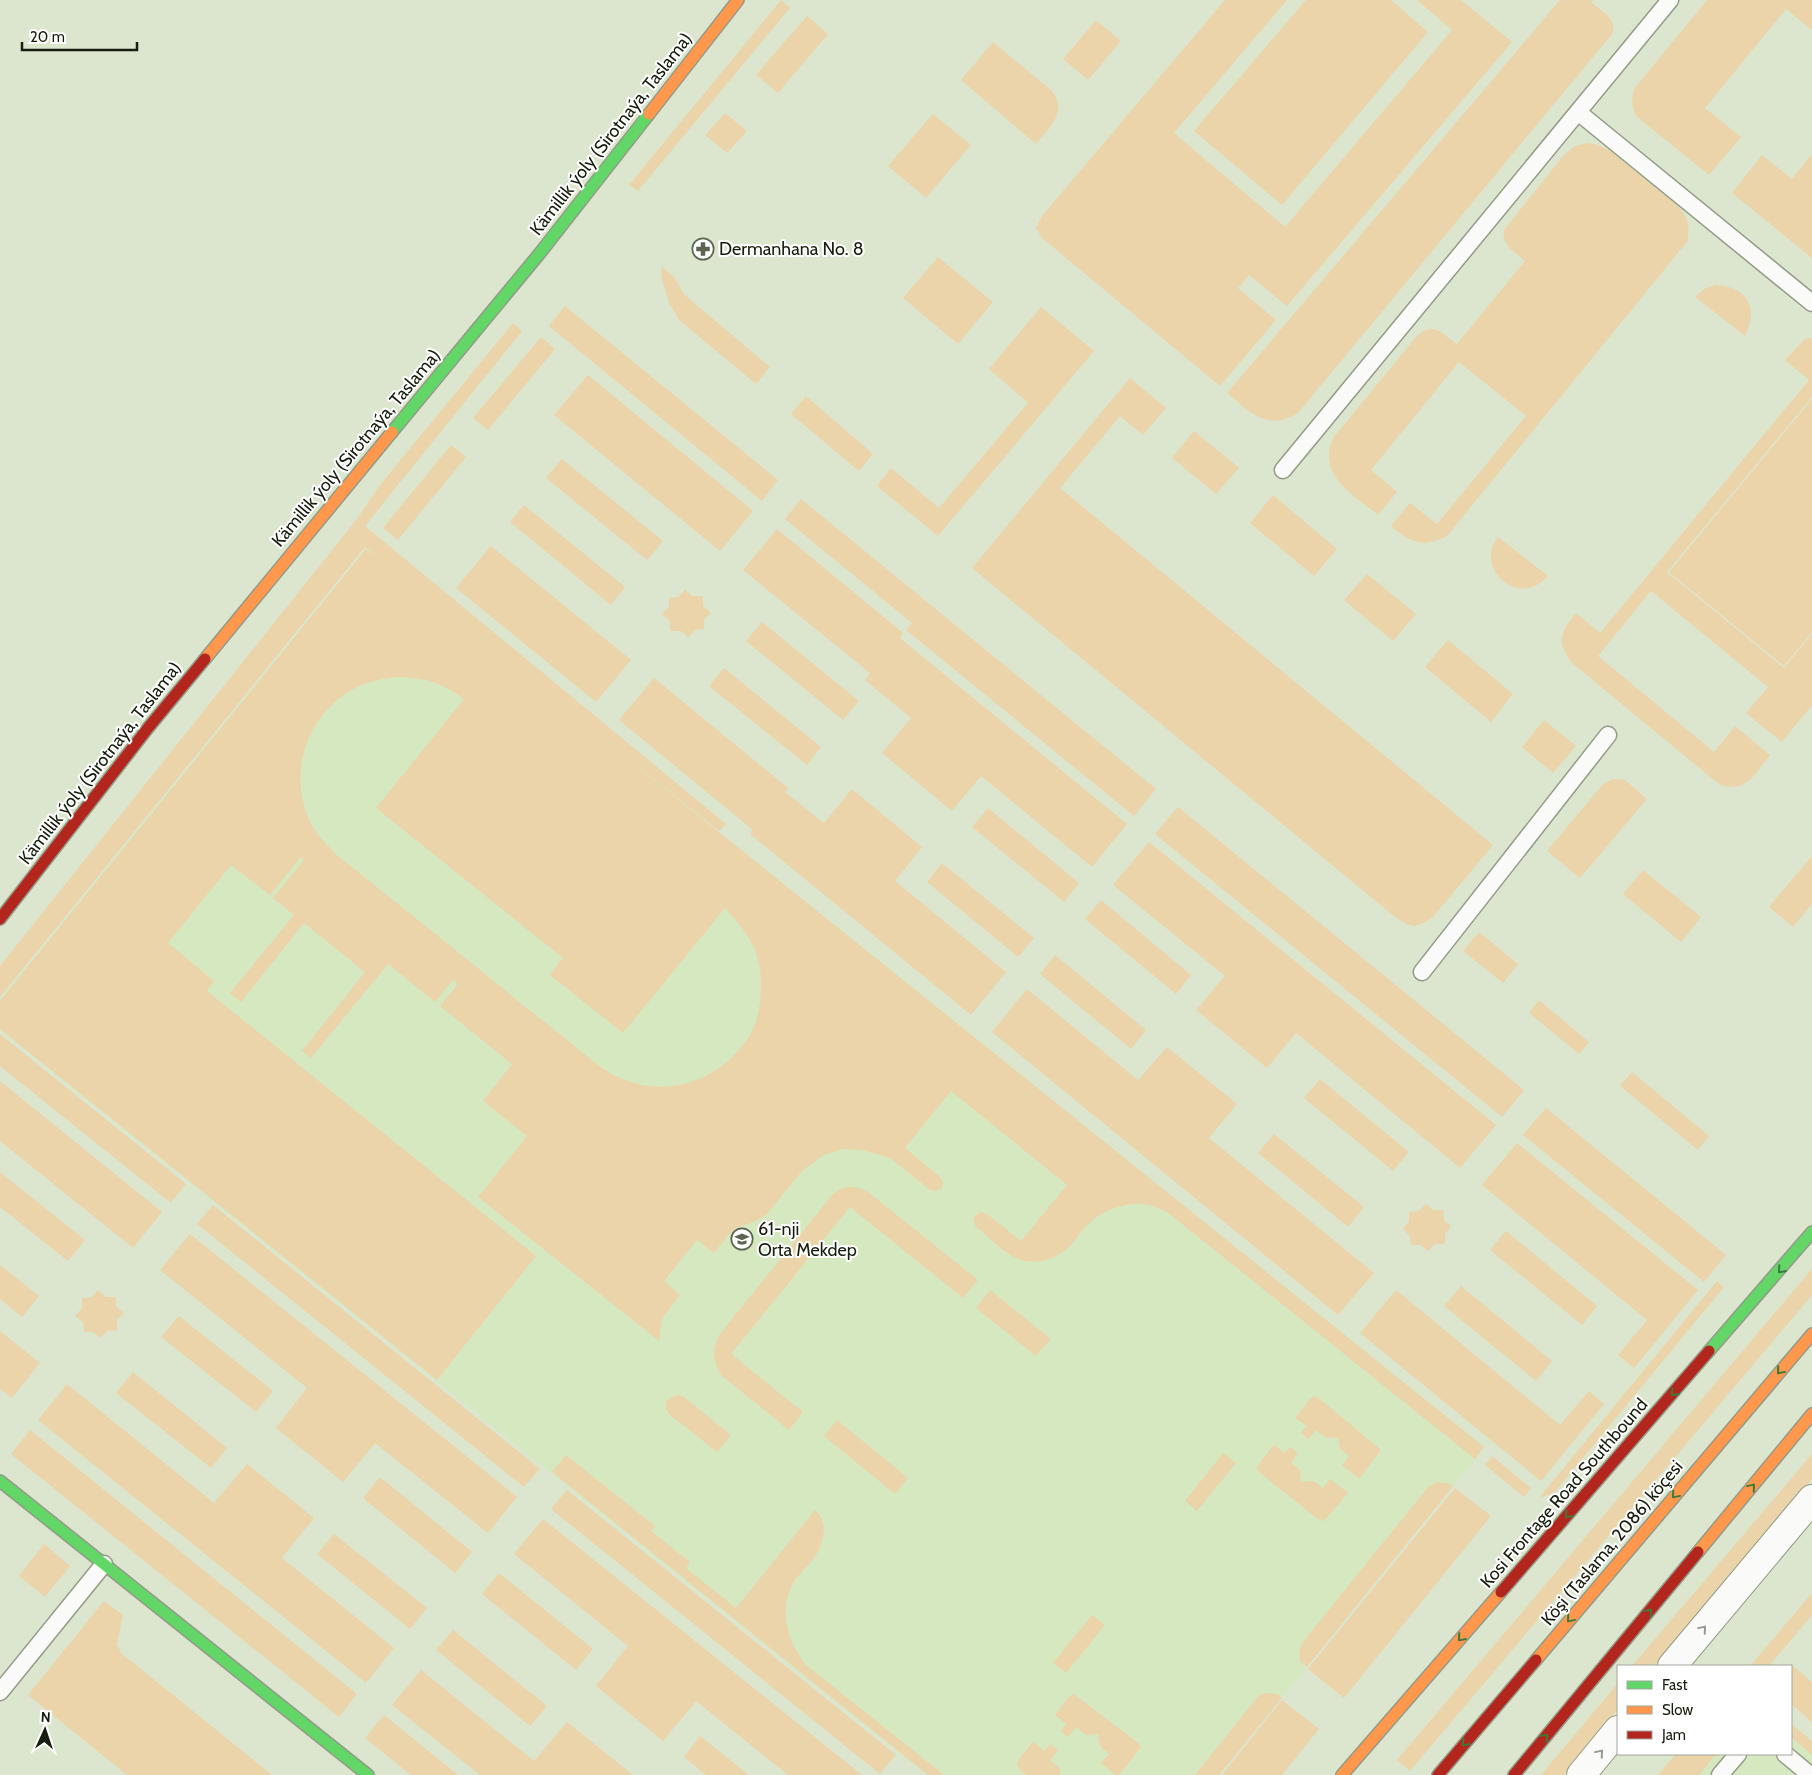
<svg xmlns="http://www.w3.org/2000/svg" width="1812" height="1775" viewBox="0 0 1812 1775" font-family="Cabin,sans-serif">
<style>
.built{fill:#d6e8c0}
.green{fill:#ebd3aa;fill-rule:evenodd}
.lines{fill:none;stroke-linecap:round;stroke-linejoin:round}
.lane-casing{stroke:#939b88;stroke-width:19}
.street-casing{stroke:#939b88;stroke-width:30}
.fast-casing{stroke:#939b88;stroke-width:14}
.slow-casing{stroke:#939b88;stroke-width:14}
.jam-casing{stroke:#939b88;stroke-width:14}
.lane{stroke:#fafbf8;stroke-width:16}
.street{stroke:#fafbf8;stroke-width:28}
.fast{stroke:#63d668;stroke-width:11}
.slow{stroke:#ff974d;stroke-width:11}
.jam{stroke:#b3261e;stroke-width:11}
.oneway{stroke:#3d7a3a}
.oneway2{stroke:#94988e}
.labels{text-anchor:middle;dominant-baseline:central;stroke-width:4;stroke-linejoin:round;paint-order:stroke}
.street-label{font-size:18px;fill:#171e0d;stroke:#fff}
.poi-label{font-size:18px;fill:#171e0d;stroke:#fff;text-anchor:start}
</style>
<rect width="100%" height="100%" fill="#dce6ce"/>
<path class="built" d="M366,548L1485,1447L1219,1775H927L0,1030V999Z
M1791,1723L1812,1741V1775H1657L1675,1754H1791Z"/>
<path class="green" d="M781,0L790,8L638,191L629,185Z
M1225,0H1287L1174,133L1285,227L1452,30L1417,0H1461L1512,42L1287,306L1249,275L1238,288L1276,320L1220,386L1042,238L1036,228L1042,216Z
M1306,0H1391L1428,32L1282,205L1194,131Z
M1560,0H1593L1592,3C1602,12 1618,19 1612,34L1298,413C1267,432 1250,412 1227,393Z
M1707,0H1812V30L1786,9L1705,108L1741,137L1709,175L1636,116C1631,106 1632,99 1634,89Z
M807,16L828,34L778,93L756,75Z
M1096,20L1121,41L1088,80L1063,59Z
M993,42L1052,91C1068,112 1050,127 1036,144L961,80Z
M725,113L747,131L727,153L705,135Z
M933,114L971,145L926,198L888,166Z
M1588,143L1599,145L1612,152L1680,208C1689,221 1690,226 1687,242L1447,536C1422,549 1411,542 1391,526L1410,503L1437,524L1526,416L1459,362L1371,470L1397,492L1378,515C1353,494 1317,476 1333,438L1417,336C1435,320 1441,334 1457,344L1525,261C1515,252 1501,245 1504,230L1564,155L1575,146Z
M1812,154V258L1732,193L1762,155L1792,179Z
M938,257L993,302L958,344L903,298Z
M661,266L675,278L683,293L693,302L770,367L756,384L679,320L669,303L662,279Z
M1716,285C1748,287 1759,308 1745,336L1695,297L1704,289Z
M565,306L778,480L762,501L549,326Z
M1041,307L1094,351L938,536L877,486L891,468L939,508L1028,403L989,369Z
M513,323L522,331L365,526L726,824L719,831L541,689L1484,1447L1475,1459L1167,1212C1162,1210 1155,1206 1149,1205C1126,1201 1103,1209 1086,1226C1080,1232 1076,1241 1069,1247C1054,1261 1031,1267 1012,1256C999,1249 988,1236 976,1227L973,1221L975,1216L980,1212L987,1214L1021,1241L1067,1185L951,1091L905,1148L940,1177L943,1182L942,1188L936,1191L930,1190L890,1158L862,1150L842,1149L824,1155L803,1170L766,1215L754,1222L736,1228L730,1233L714,1253L697,1240L664,1281L680,1295L662,1318L659,1341L478,1197L527,1136L483,1101L512,1064L440,1006L458,984L453,980L435,1002L388,964L311,1058L302,1051L365,972L304,923L241,1002L230,993L294,915L273,898L304,860L301,857L270,895L231,865L168,943L214,981L207,991L536,1256L437,1380L0,1029V1001L366,549L380,558L365,547L0,997V966L357,519L380,485ZM397,677C425,678 441,682 464,699L376,808L563,958L550,975L623,1033L725,908C757,941 767,968 758,1014C756,1026 749,1038 741,1047C712,1084 663,1097 620,1078C605,1072 592,1060 579,1050C563,1036 546,1023 529,1010C466,958 402,907 338,856C326,844 314,833 308,817C289,771 307,717 350,691C364,682 380,679 397,677Z
M541,337L555,349L488,430L473,418Z
M1812,338V397L1667,572L1784,668L1812,634V705L1782,742L1746,713L1768,687L1651,591L1598,656L1714,752L1735,726L1770,755C1755,773 1748,793 1720,785L1572,663C1556,643 1560,632 1576,613L1600,633L1809,380L1785,360L1805,339Z
M588,375L753,511L720,551L554,415Z
M1130,378L1166,408L1143,435L1120,416L1060,488L1493,845L1433,917C1416,929 1412,928 1395,917L972,568Z
M806,396L873,454L859,471L791,414Z
M1812,399V632L1784,666L1669,572Z
M1194,431L1239,468L1216,494L1172,458Z
M451,445L466,457L398,540L383,528Z
M562,459L663,541L647,560L546,478Z
M1273,495L1337,549L1314,576L1250,523Z
M801,499L1156,789L1134,816L906,630L912,623L785,519Z
M524,505L625,587L611,605L510,522Z
M777,529L903,633L900,638L1127,824L1092,867L981,776L952,811L882,753L911,718L865,680L870,673L743,570Z
M1498,537L1548,576C1542,582 1537,586 1528,588C1506,592 1486,569 1492,548C1493,544 1496,541 1498,537Z
M491,546L631,660L596,702L456,588Z
M1367,574L1416,614L1393,641L1344,600Z
M685,590L692,596H703V606L711,613L704,620V629L695,630L688,637L681,631H670V621L662,614L669,607V598L678,597Z
M762,622L859,701L843,720L746,641Z
M1448,640L1513,694L1491,722L1425,667Z
M724,668L821,747L807,765L709,686Z
M654,678L788,788L785,792L824,823L852,789L922,847L895,881L1006,972L971,1015L750,834L753,830L619,720Z
M1544,720L1576,746L1553,773L1522,747Z
M1613,779L1625,780L1647,799L1580,878L1547,851L1603,784Z
M1178,807L1524,1090L1502,1117L1155,834Z
M988,808L1079,883L1064,902L972,827Z
M1149,842L1496,1125L1460,1168L1296,1033L1267,1068L1196,1010L1225,976L1113,885Z
M1812,856V904L1793,927L1769,907Z
M942,863L1034,938L1018,957L927,882Z
M1643,870L1701,917L1681,942L1623,894Z
M1101,900L1191,975L1176,994L1085,919Z
M1479,932L1518,964L1503,983L1463,951Z
M1055,955L1146,1030L1131,1049L1040,974Z
M1027,989L1138,1080L1167,1047L1237,1104L1209,1138L1374,1273L1338,1315L992,1032Z
M1539,1000L1589,1042L1579,1054L1529,1013Z
M0,1034L186,1184L171,1203L0,1066Z
M1632,1072L1709,1136L1698,1150L1620,1086Z
M1320,1079L1409,1152L1393,1171L1304,1098Z
M0,1081L162,1212L133,1248L0,1141Z
M1546,1108L1726,1255L1704,1282L1523,1135Z
M1274,1134L1364,1207L1348,1227L1258,1153Z
M1517,1143L1698,1290L1634,1368L1618,1355L1647,1320L1482,1185Z
M0,1172L85,1240L68,1261L0,1207Z
M850,1187L860,1188L868,1192L978,1280L963,1298L850,1207L731,1354L803,1412L789,1430L722,1376C712,1361 712,1350 719,1335L833,1194L840,1189Z
M1426,1204L1433,1210H1443L1444,1220L1451,1226L1445,1234V1244H1435L1428,1251L1421,1245H1411L1410,1236L1403,1229L1409,1221V1212L1419,1211Z
M213,1205L540,1469L524,1487L197,1224Z
M1506,1231L1597,1306L1582,1325L1490,1250Z
M190,1234L517,1497L488,1533L375,1443L343,1482L276,1428L307,1388L160,1270Z
M0,1265L39,1296L22,1317L0,1299Z
M1812,1269V1295L1410,1771L1397,1760Z
M1717,1281L1724,1287L1554,1493L1539,1498Z
M1461,1286L1552,1361L1536,1381L1444,1306Z
M98,1290L106,1297H116V1306L124,1313L117,1320V1330L107,1331L101,1338L93,1332H84L83,1322L75,1316L82,1308V1298L92,1297Z
M990,1290L1051,1339L1036,1356L976,1308Z
M1396,1290L1560,1425L1589,1391L1604,1404L1541,1481L1360,1333Z
M179,1316L273,1391L256,1412L161,1337Z
M0,1331L40,1363L12,1398L0,1389Z
M133,1372L227,1448L211,1468L116,1393Z
M67,1384L214,1503L247,1464L314,1518L282,1558L394,1648L366,1683L38,1420Z
M678,1395L684,1397L731,1435L717,1452L670,1415L666,1409V1402L671,1397Z
M1315,1396L1320,1399L1381,1450L1359,1479L1342,1465L1349,1456L1340,1449L1338,1437L1326,1438L1316,1430L1309,1439L1301,1433L1307,1426L1295,1418L1310,1399Z
M837,1420L908,1478L895,1494L824,1436Z
M30,1430L357,1694L339,1717L11,1454Z
M1274,1445L1285,1453L1290,1447L1298,1453L1291,1463L1300,1470L1301,1482L1313,1481L1323,1488L1330,1479L1348,1493L1324,1521L1318,1519L1260,1473L1257,1467L1260,1462Z
M1223,1453L1236,1463L1197,1511L1185,1501Z
M1812,1454V1479L1654,1666H1632Z
M566,1455L655,1526L651,1531L690,1562L686,1568L736,1608L815,1510C830,1522 823,1545 814,1558C807,1568 797,1575 792,1585C789,1591 786,1601 786,1607C784,1629 793,1647 805,1664L944,1775H928L552,1472Z
M1492,1456L1531,1488L1524,1497L1485,1465Z
M380,1477L472,1552L455,1573L363,1498Z
M1437,1482L1450,1484L1453,1486L1307,1667L1300,1661L1299,1652L1302,1643L1429,1486Z
M1455,1488L1491,1516L1344,1698L1308,1669Z
M567,1490L896,1755L880,1774L551,1509Z
M543,1519L862,1775H788L696,1701L663,1741L596,1686L628,1646L514,1554Z
M334,1534L427,1608L410,1629L317,1554Z
M44,1544L70,1566L45,1597L19,1576Z
M499,1573L593,1649L576,1670L482,1594Z
M1812,1593V1615L1769,1666H1750Z
M104,1601L123,1615L117,1644L121,1653L272,1775H127L28,1695Z
M1092,1615L1105,1625L1066,1673L1053,1663Z
M453,1630L547,1706L530,1726L436,1650Z
M1793,1666L1812,1682V1722L1791,1704V1669Z
M421,1670L534,1761L567,1722L633,1775H480L392,1705Z
M1618,1683V1709L1563,1775H1541Z
M1265,1693L1278,1694L1282,1698L1219,1775H1195L1259,1695Z
M1074,1694L1138,1743L1141,1747L1119,1775H1116L1101,1763L1109,1754L1100,1746L1098,1734L1086,1735L1076,1727L1068,1737L1061,1731L1066,1724L1055,1715L1070,1696Z
M1282,1700L1319,1729L1282,1775H1222Z
M384,1715L458,1775H411L365,1738Z
M1791,1724L1812,1741V1755L1791,1737Z
M700,1736L749,1775H706L684,1757Z
M1033,1742L1045,1751L1050,1744L1058,1750L1050,1760L1060,1768V1775H1026L1020,1770L1017,1765L1019,1759Z
M1676,1754H1716L1699,1775H1658Z"/>
<g class="lines">
<g class="lane-casing">
<path id="lane" d="M1578,112L1812,303
M1283,470L1670,0
M1422,972L1608,735
M0,1692L104,1564
M1785,1754L1810,1775
M1720,1775L1738,1754"/>
</g>
<g class="street-casing">
<path id="street" d="M1672,1666L1812,1499
M1581,1775L1618,1730"/>
</g>
<g class="fast-casing">
<path id="fast" d="M392,432L540,253L649,114
M1709,1351L1812,1232
M0,1481L368,1775"/>
</g>
<g class="slow-casing">
<path id="slow" d="M649,114L738,0
M205,659L392,432
M1698,1552L1812,1414
M1536,1660L1812,1334
M1342,1775L1501,1592"/>
</g>
<g class="jam-casing">
<path id="jam" d="M0,919L148,728L205,659
M1501,1592L1709,1351
M1438,1775L1536,1660
M1514,1775L1698,1552"/>
</g>
<use href="#lane" class="lane"/>
<use href="#street" class="street"/>
<use href="#fast" class="fast"/>
<use href="#slow" class="slow"/>
<use href="#jam" class="jam"/>
</g>
<defs><path id="oneway-chevron" d="M-2-3.5L2.5 0L-2 3.5" fill="none" stroke-width="1.6" stroke-linecap="round" stroke-linejoin="round" transform="scale(1.25)"/></defs>
<g class="oneway">
<use href="#oneway-chevron" transform="translate(1781 1270) rotate(131)"/>
<use href="#oneway-chevron" transform="translate(1780 1371) rotate(130)"/>
<use href="#oneway-chevron" transform="translate(1674 1393) rotate(131)"/>
<use href="#oneway-chevron" transform="translate(1752 1487) rotate(-50)"/>
<use href="#oneway-chevron" transform="translate(1675 1495) rotate(130)"/>
<use href="#oneway-chevron" transform="translate(1568 1515) rotate(131)"/>
<use href="#oneway-chevron" transform="translate(1649 1612) rotate(-50)"/>
<use href="#oneway-chevron" transform="translate(1570 1619) rotate(130)"/>
<use href="#oneway-chevron" transform="translate(1461 1638) rotate(131)"/>
<use href="#oneway-chevron" transform="translate(1545 1737) rotate(-50)"/>
<use href="#oneway-chevron" transform="translate(1465 1743) rotate(130)"/>
</g>
<g class="oneway2">
<use href="#oneway-chevron" transform="translate(1703 1629) rotate(-50)"/>
<use href="#oneway-chevron" transform="translate(1600 1753) rotate(-50)"/>
</g>
<defs>
<g id="pharmacy-ring" transform="scale(1.125)"><circle r="9.5" fill="#fff" stroke="#5c6451" stroke-width="1.5"/><path d="M-2-6h4v4h4v4h-4v4h-4v-4h-4v-4h4Z" fill="#5c6451"/></g>
<g id="school-ring" transform="scale(1.125)"><circle r="9.5" fill="#fff" stroke="#5c6451" stroke-width="1.5"/><path d="M0-5L7-2L0 1L-7-2ZM-4 1L0 2.5L4 1V4Q0 6-4 4Z" fill="#5c6451"/></g>
</defs>
<g fill-rule="evenodd">
<use href="#pharmacy-ring" x="703" y="249"/>
<use href="#school-ring" x="742" y="1239"/>
</g>
<g class="labels">
<g class="street-label">
<text transform="translate(611 134) rotate(-52)">Kämillik ýoly (Sirotnaýa, Taslama)</text>
<text transform="translate(356 448) rotate(-50)">Kämillik ýoly (Sirotnaýa, Taslama)</text>
<text transform="translate(100 763) rotate(-52)">Kämillik ýoly (Sirotnaýa, Taslama)</text>
<text transform="translate(1564 1493) rotate(-49)">Kosi Frontage Road Southbound</text>
<text transform="translate(1612 1543) rotate(-50)">Köşi (Taslama, 2086) köçesi</text>
</g>
<g class="poi-label">
<text x="719" y="249">Dermanhana No. 8</text>
<text x="758" y="1229">61-nji<tspan x="758" dy="21">Orta Mekdep</tspan></text>
</g>
</g>
<rect x="1617" y="1665" width="175" height="90" fill="#ffffff" stroke="#a2a59e"/>
<rect x="1627" y="1681" width="25" height="8" fill="#63d668" stroke="#a2a59e"/>
<text x="1662" y="1690" font-size="15" fill="#171e0d">Fast</text>
<rect x="1627" y="1706" width="25" height="8" fill="#ff974d" stroke="#a2a59e"/>
<text x="1662" y="1715" font-size="15" fill="#171e0d">Slow</text>
<rect x="1627" y="1731" width="25" height="8" fill="#b3261e" stroke="#a2a59e"/>
<text x="1662" y="1740" font-size="15" fill="#171e0d">Jam</text>
<g transform="translate(45 1730) rotate(3)" stroke="#ffffff" stroke-width="4" paint-order="stroke">
<path d="M0-4L9 19L0 12L-9 19Z" fill="#171e0d"/>
<text y="-8" font-size="14" font-weight="bold" text-anchor="middle" fill="#171e0d">N</text>
</g>
<path d="M22 42v8h115v-8" fill="none" stroke="#171e0d" stroke-width="2.5"/>
<text x="30" y="42" font-size="15" fill="#171e0d" stroke="#ffffff" stroke-width="4" paint-order="stroke">20 m</text>
</svg>
